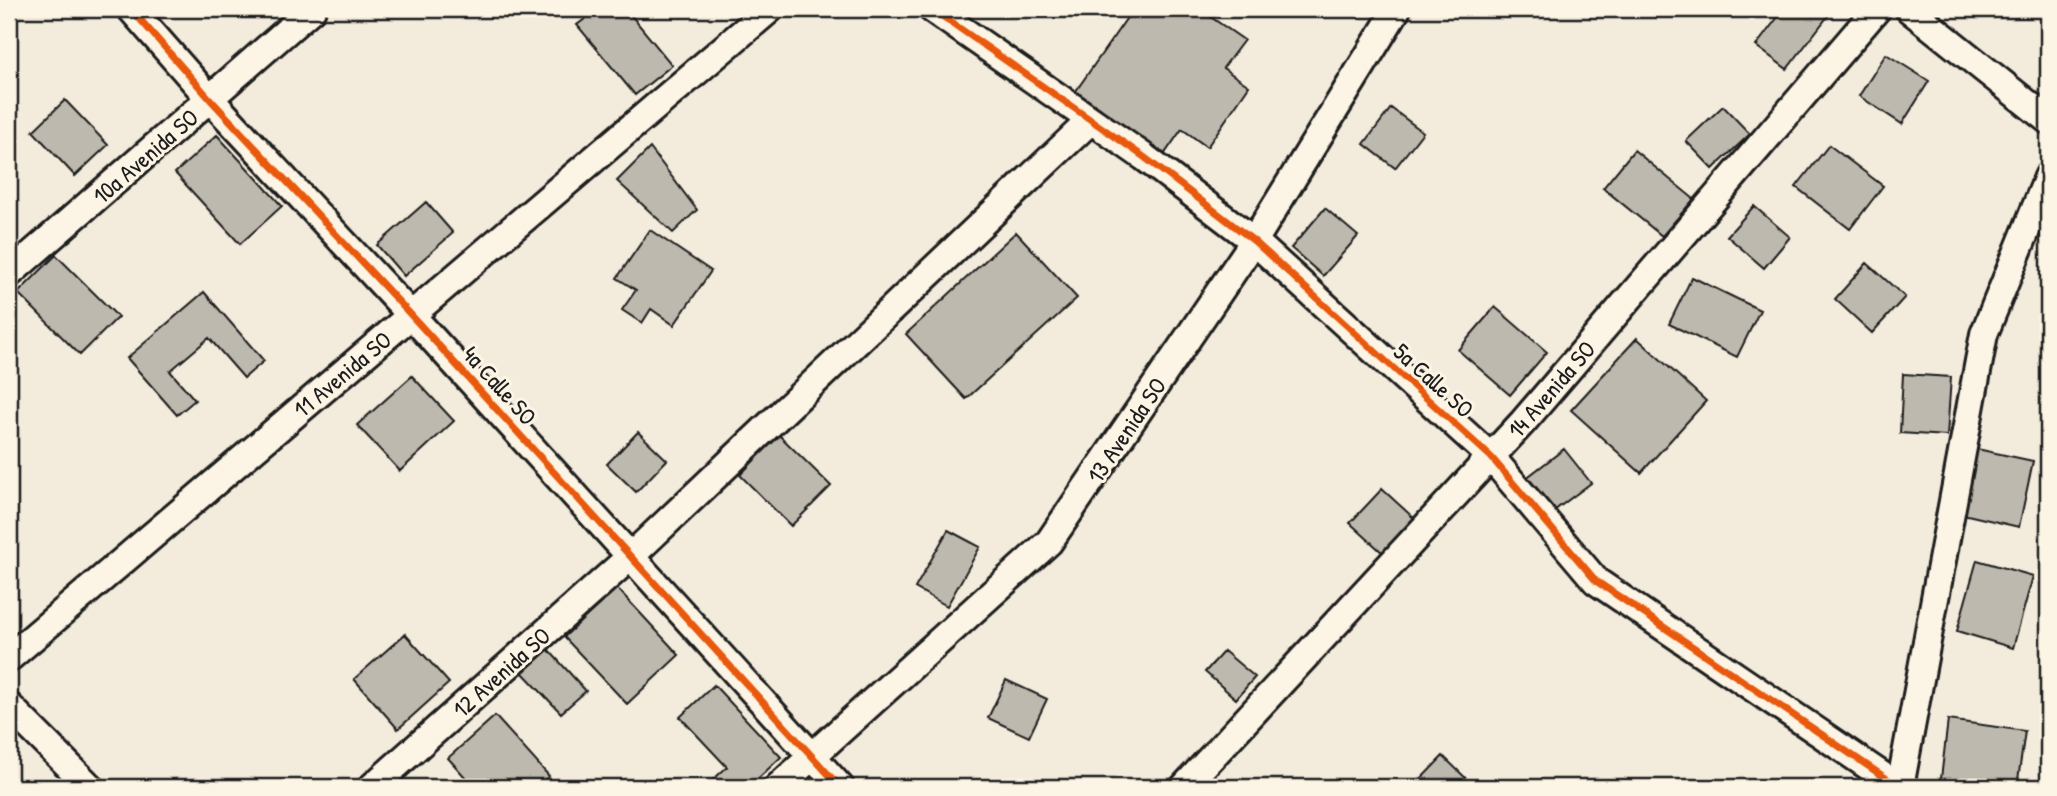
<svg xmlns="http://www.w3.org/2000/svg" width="2057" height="796" viewBox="0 0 2057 796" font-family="'Patrick Hand',sans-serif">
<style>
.building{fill:#beb9ae;stroke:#1c1c1c;stroke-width:2}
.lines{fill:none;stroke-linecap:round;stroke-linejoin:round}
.minor-casing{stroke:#1c1c1c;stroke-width:32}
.minor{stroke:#fcf5e5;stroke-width:26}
.cycleway-casing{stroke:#fcf5e5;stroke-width:11}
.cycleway{stroke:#e8590c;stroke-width:7}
.labels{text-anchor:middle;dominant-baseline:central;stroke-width:6;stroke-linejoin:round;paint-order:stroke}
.street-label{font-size:24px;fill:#1c1c1c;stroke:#fcf5e5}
</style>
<rect width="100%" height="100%" fill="#f3ecdd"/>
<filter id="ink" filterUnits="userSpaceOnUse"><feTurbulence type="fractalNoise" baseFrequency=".0143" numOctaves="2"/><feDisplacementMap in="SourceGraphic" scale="14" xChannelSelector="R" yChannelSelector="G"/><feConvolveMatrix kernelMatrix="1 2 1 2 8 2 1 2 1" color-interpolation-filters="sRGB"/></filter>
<g filter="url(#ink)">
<path class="building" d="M598,9H626L672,65L635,95L577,25Z
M1133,9H1199L1244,40L1223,68L1249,86L1207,147L1182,129L1161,159L1071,98Z
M1784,9H1826L1831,12L1787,69L1756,46Z
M1886,54L1929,81L1902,124L1859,96Z
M65,100L108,145L75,176L33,131Z
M1723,106L1750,134L1713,169L1686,141Z
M1391,108L1423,132L1395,168L1364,144Z
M217,135L282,206L240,244L175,173Z
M1829,145L1883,186L1850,229L1796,187Z
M650,148L697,210L673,233L617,181Z
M1634,150L1694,199L1662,236L1603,188Z
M426,202L453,233L404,276L377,245Z
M1754,206L1790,237L1764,268L1727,236Z
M1325,208L1358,236L1323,276L1291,248Z
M650,230L711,271L674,325L651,309L642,323L622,310L636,290L617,278Z
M1016,232L1077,298L966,399L906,334Z
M56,255L118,317L80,355L18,293Z
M1867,263L1905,297L1872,333L1835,299Z
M1692,277L1760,310L1737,357L1669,324Z
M204,292L264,361L244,378L209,338L170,371L195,400L177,415L127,358Z
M1495,307L1547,352L1510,395L1458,350Z
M1637,338L1706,401L1641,473L1571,410Z
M1903,374L1951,377L1947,436L1900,433Z
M412,376L454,421L400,471L357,425Z
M638,432L667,460L636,492L607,464Z
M779,435L831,486L791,526L740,475Z
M1564,449L1591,483L1551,513L1525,479Z
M1977,449L2033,461L2019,527L1963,514Z
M1382,489L1416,520L1384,554L1350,523Z
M948,530L980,547L947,606L915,588Z
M1977,560L2033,576L2013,648L1957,631Z
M617,588L679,655L627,704L564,637Z
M405,634L449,683L398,729L354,679Z
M546,647L586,691L561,713L520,670Z
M1224,651L1255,677L1236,699L1205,672Z
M1006,680L1047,699L1029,737L988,718Z
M714,685L781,757L749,787H705L727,767L680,717Z
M495,716L549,776L536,787H474L448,758Z
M1948,720L2025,731L2017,787H1940Z
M1443,756L1475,787H1413Z"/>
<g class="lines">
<g class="minor-casing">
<path id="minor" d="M131,9L210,99L411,315L840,787
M932,9L1144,157L1254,241L1491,457L1596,581L1899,787
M1909,9L2048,120
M9,274L312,9
M9,658L770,9
M9,706L90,787
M372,787L630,557L1091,120
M778,787L1049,542L1254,241L1397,9
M1184,787L1523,422L1877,9
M1900,787L1984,334L2048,177"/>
</g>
<use href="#minor" class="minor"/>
<g class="cycleway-casing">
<path id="cycleway" d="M131,9L210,99L411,315L840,787
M932,9L1144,157L1254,241L1491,457L1596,581L1899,787"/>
</g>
<use href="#cycleway" class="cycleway"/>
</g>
</g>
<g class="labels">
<g class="street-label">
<text transform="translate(145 156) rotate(-41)">10a Avenida SO</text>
<text transform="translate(342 374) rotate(-40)">11 Avenida SO</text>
<text transform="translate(1434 380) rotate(42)">5a Calle SO</text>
<text transform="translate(500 385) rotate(48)">4a Calle SO</text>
<text transform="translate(1551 389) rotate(-49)">14 Avenida SO</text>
<text transform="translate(1126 430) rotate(-56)">13 Avenida SO</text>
<text transform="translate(501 672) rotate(-42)">12 Avenida SO</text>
</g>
</g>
<rect width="2057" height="796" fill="none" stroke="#fcf5e5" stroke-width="35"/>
<rect x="18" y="18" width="2022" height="761" fill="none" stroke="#1c1c1c" stroke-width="2.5" filter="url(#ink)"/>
</svg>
